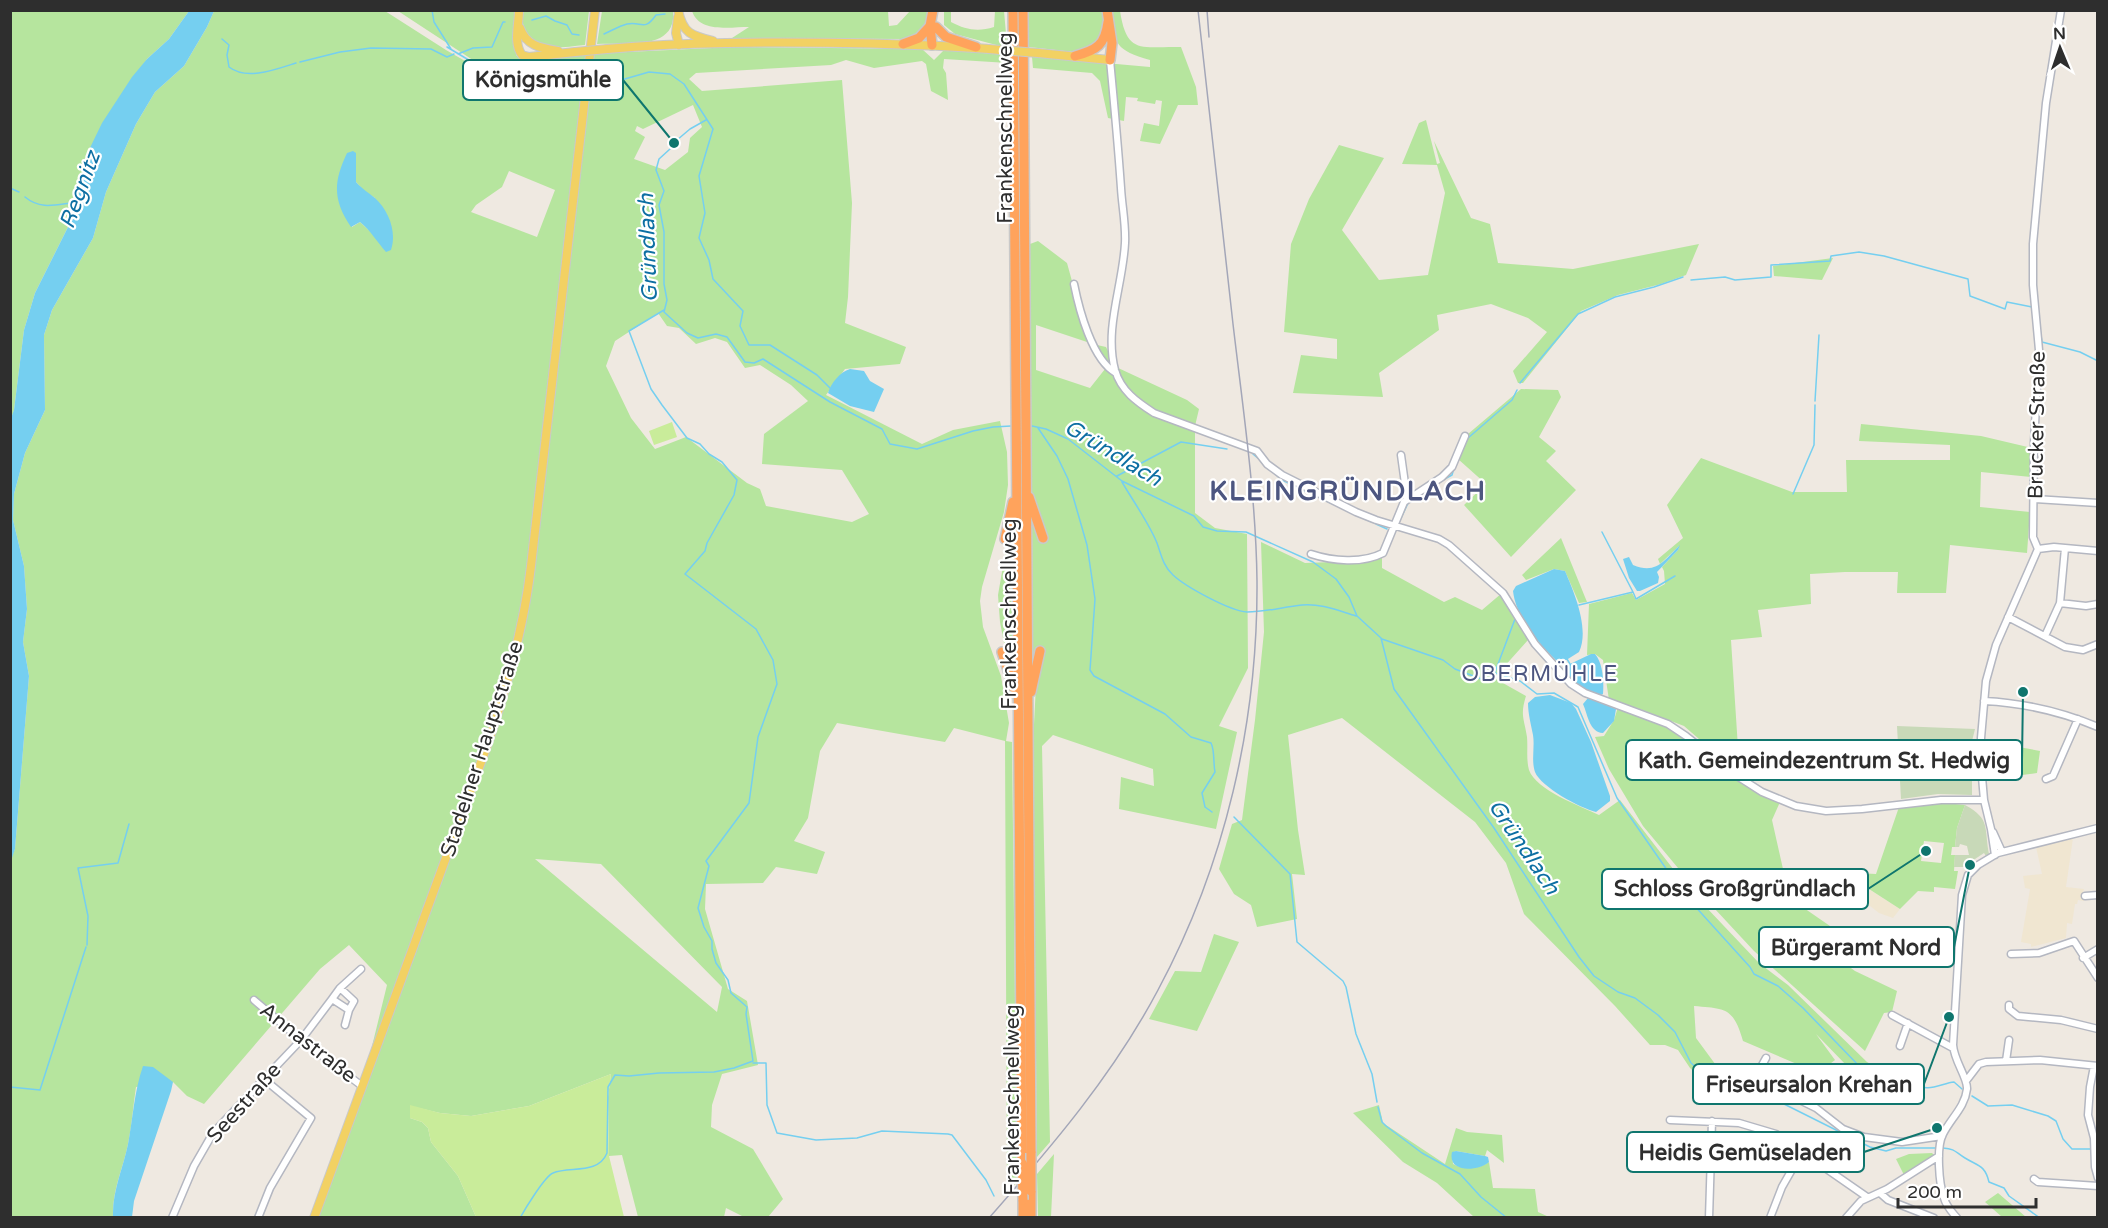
<svg xmlns="http://www.w3.org/2000/svg" width="2108" height="1228" viewBox="0 0 2108 1228" font-family="'Varela Round',sans-serif">
<style>
.education{fill:#f0e6d1}
.green{fill:#b6e59e;fill-rule:evenodd}
.cemetery{fill:#c8d9b8}
.pitch{fill:#c9ec9a}
.water{fill:#75cff0}
.lines{fill:none;stroke-linecap:round;stroke-linejoin:round}
.stream{stroke:#75cff0;stroke-width:1.5}
.minor-casing{stroke:#b4b7c1;stroke-width:9}
.major-casing{stroke:#c9c9c9;stroke-width:10}
.highway-casing{stroke:#c9c9c9;stroke-width:12}
.minor{stroke:#fff;stroke-width:6}
.major{stroke:#f2d163;stroke-width:8}
.highway{stroke:#ffa35c;stroke-width:9}
.rail{stroke:#a3a6b8;stroke-width:1.5}
.major-bridge-casing{stroke:#c9c9c9;stroke-width:10;stroke-linecap:butt}
.highway-bridge-casing{stroke:#c9c9c9;stroke-width:12;stroke-linecap:butt}
.major-bridge{stroke:#f2d163;stroke-width:8}
.highway-bridge{stroke:#ffa35c;stroke-width:9}
.labels{text-anchor:middle;dominant-baseline:central;stroke-width:4.5;stroke-linejoin:round;paint-order:stroke}
.street-label{font-size:21px;fill:#2e2e2e;stroke:#fff}
.water-label{font-size:22px;font-style:italic;fill:#0d6fa3;stroke:#fff}
.neighbourhood-label{font-size:22px;letter-spacing:1.5px;fill:#4d5680;stroke:#fff}
.district-label{font-size:27px;font-weight:bold;letter-spacing:1.5px;fill:#4d5680;stroke:#fff}
.leader{fill:none;stroke:#0f766e;stroke-width:2}
.callout-dot{fill:#0f766e;stroke:#fff;stroke-width:2}
.callout{fill:#fff;stroke:#0f766e;stroke-width:2}
.callout-label{font-size:22px;text-anchor:middle;font-weight:bold;fill:#2e2e2e}
</style>
<rect width="100%" height="100%" fill="#efe9e1"/>
<path class="education" d="M2073,838L2066,887L2084,889L2083,892L2085,893L2084,901L2078,900L2077,904H2075L2072,924L2067,923L2066,938L2031,947V944L2021,942L2030,889L2025,888L2023,876L2042,874L2036,847Z
M1870,890L1900,909L1893,918L1879,913L1865,902Z"/>
<path class="green" d="M10,11H189L169,39L147,59L88,152L74,215L35,293L24,330L14,410L11,421Z
M214,11H385L446,50L498,80L485,68L398,11H517L516,55L520,59L525,60L606,53L733,47L922,49L934,60L944,50L1009,55L1008,63L944,59L943,68L946,73L948,100L931,91L926,64L922,61L874,68L846,60L831,65L696,73L689,79L702,91L842,80L852,203L848,297L845,323L906,347L900,364L845,369L826,395L922,444L953,430L1000,421L1007,452L1008,485L1004,512L982,587L980,601L983,627L1001,676L1009,723L1006,741L1012,742L1017,1182L1007,1192L1005,741L954,728L945,742L837,723L820,751L808,818L794,841L825,852L817,874L776,867L763,883L706,884L705,909L728,989L747,1001L758,1065L722,1074L712,1105L711,1127L753,1149L783,1199L768,1217H744L726,1208L724,1217H638L622,1155L609,1156L608,1097L611,1074L529,1106L471,1116L440,1113L410,1106V1118L422,1122L428,1128L431,1142L458,1176L476,1217H314L362,1087L387,985L349,945L320,969L204,1104L187,1096L173,1082L136,1087C133,1106 132,1125 128,1144C123,1169 112,1190 113,1217H11L10,861L15,849L29,676L23,642L27,609L24,566L13,520L14,494L25,453L45,410L44,335L52,310L93,238L106,192L136,124L155,92L184,66L207,27ZM693,105L702,127L690,138L688,152L665,170L634,159L645,137L635,131L637,126L643,129ZM356,153V182L364,191L375,198L384,249L375,236L360,222L352,227ZM509,171L555,190L537,237L471,212L476,205L502,187ZM658,313L667,326L679,328L696,344L715,338L727,342L745,368L760,365L791,385L808,401L764,434L762,464L842,470L869,514L852,522L766,506L760,489L747,483L686,437L655,449L631,418L606,366L615,341ZM535,859L601,864L722,987L717,1012Z
M522,11H589L585,45C553,48 522,56 522,11Z
M602,11H673C677,52 623,42 597,44Z
M692,11H888L889,26L897,25L910,11H930L925,30L907,39L732,38L749,27C730,27 699,33 692,11Z
M944,11H951V22C966,30 978,32 994,27L995,11H1004L1007,45L1000,46L955,34L944,25Z
M1028,11H1103V32L1096,45L1074,52L1029,47Z
M1111,11H1120C1127,56 1142,46 1181,47L1196,87L1198,105H1178L1160,144L1140,141L1144,123L1159,126L1162,101L1156,100L1155,104L1137,101L1138,98L1126,97L1124,121L1108,118L1100,81L1092,73L1033,68L1032,57H1038L1150,67V60C1116,50 1114,45 1111,11Z
M1426,120L1437,164L1440,163L1434,141L1471,218L1490,224L1498,263L1573,269L1699,244L1686,275L1661,284L1618,295L1581,311L1523,383H1518L1513,371L1547,332L1528,318L1491,304L1437,315L1439,330L1379,373L1383,397L1293,393L1301,355L1337,359V339L1284,332L1291,244L1309,199L1339,145L1384,158L1342,230L1379,280L1428,275L1445,193L1437,165L1402,164L1419,123Z
M1038,241L1067,263L1083,321L1097,345L1106,347L1116,367L1187,400L1199,409L1195,426V513L1215,528L1247,534L1248,668L1219,726L1237,732L1216,829L1119,809L1121,777L1154,786L1153,769L1053,735L1042,746L1050,1142L1037,1157L1033,744L1036,685L1033,668L1030,244ZM1036,325L1096,345L1105,369L1090,388L1036,370Z
M1833,258L1822,280L1774,276L1773,266Z
M1521,389L1558,390L1561,397L1539,437L1556,451L1546,461L1576,490L1511,557L1464,505L1486,484L1458,459L1468,434Z
M1861,424L1981,436L2032,448L2031,477L1981,472L1980,507L2030,512L2027,553L1950,545L1946,593H1897L1898,572H1845L1810,574L1811,604L1758,610L1762,637L1731,640L1738,748L1737,772L1684,726L1637,708L1609,700L1603,660L1595,654L1587,655L1589,604L1632,593L1636,600L1665,584L1664,571L1662,567L1678,550L1679,546L1660,564L1658,559L1683,538L1667,505L1701,458L1792,492H1847L1846,460H1950V445L1859,441Z
M1561,538L1587,602L1579,603L1565,571L1554,569L1526,580L1522,575Z
M1261,542L1305,563L1360,561L1382,557V568L1444,602L1455,597L1482,610L1502,593L1528,640L1494,678L1526,696C1520,715 1524,718 1527,737C1528,748 1526,759 1529,770C1536,790 1580,806 1599,815L1620,800L1687,887L1759,963L1788,985L1867,1062L1905,1084L1881,1082L1848,1067L1816,1034L1835,1060L1818,1073L1743,1041C1733,1007 1726,1009 1694,1006L1696,1038L1721,1072L1726,1091L1708,1084L1690,1068L1678,1050L1665,1045H1650L1615,1006L1524,914L1506,863L1475,822L1342,718L1288,735L1298,830L1305,875L1292,874L1297,919L1257,927L1251,905L1234,894L1219,869L1232,824L1242,820L1255,720L1264,632Z
M1006,549L1014,550L1010,584L1014,641L1007,645L1004,643L1000,622L998,595Z
M1618,707L1675,730L1735,779L1780,802L1772,820L1783,869L1876,874L1899,807L1946,803L1965,805L1957,828L1955,847H1952L1951,855H1955L1954,871H1958L1955,889L1934,887V892L1918,891L1900,909L1855,880L1801,877L1798,892L1801,906L1830,926L1819,945L1855,971L1897,991L1892,1012L1884,1013L1865,1051L1754,951L1688,880L1643,826L1609,769L1595,737L1604,736L1614,720ZM1924,841L1944,843L1941,863L1921,861Z
M2019,747L2040,751L2037,773L2022,775Z
M1214,934L1239,942L1197,1031L1149,1019L1175,971L1201,972Z
M1379,1105L1383,1123L1445,1164L1456,1128L1467,1132L1502,1135L1504,1163L1487,1150L1485,1156L1456,1151L1452,1153L1453,1164C1463,1170 1480,1169 1489,1162L1493,1188L1535,1189L1538,1212L1549,1217H1474L1437,1183L1403,1162L1353,1113Z
M1932,1153L1935,1156L1904,1175L1896,1159L1909,1154Z
M1054,1154L1051,1217H1038L1037,1174Z
M1998,1193L2026,1217H2002L1985,1202Z"/>
<path class="cemetery" d="M1897,726L1975,729L1972,741V795L1938,794L1901,799Z
M1965,805C1991,819 1984,828 1989,854L1986,856L1984,853L1963,867H1954L1955,855H1969L1967,846L1960,844L1959,847H1955L1957,828Z"/>
<path class="pitch" d="M672,422L677,437L654,445L649,431Z
M611,1074L608,1097L609,1156L624,1217H476L458,1176L431,1142L428,1128L422,1122L410,1118V1105L440,1113L471,1116L529,1106Z"/>
<path class="water" d="M189,11H214L207,27L184,66L155,92L136,124L106,192L93,238L52,310L44,335L45,410L25,453L14,494L13,520L24,566L27,609L23,642L29,676L15,849L11,861L10,421L14,410L24,330L35,293L74,215L88,152L102,123L132,77L147,59L169,39Z
M353,151L356,153V182C362,189 368,192 375,198C389,211 397,232 391,250L386,252C377,242 371,231 360,222L351,227C333,200 333,183 347,153Z
M850,369L864,371L870,381L884,389L874,412L850,406L828,393C831,383 840,372 850,369Z
M1680,545L1678,550L1657,572L1659,577L1658,583L1640,591H1637L1629,578L1623,559L1629,557L1633,565C1657,575 1664,560 1680,545Z
M1554,569L1565,571C1574,592 1590,629 1579,652L1560,664C1540,646 1516,618 1513,591L1516,586Z
M1591,654H1595C1603,663 1604,682 1603,694L1601,695L1577,686L1562,671L1570,664Z
M1550,695L1571,703L1576,709L1591,742L1610,796V801L1596,812C1580,808 1541,787 1535,772C1531,760 1535,747 1533,735C1531,724 1528,714 1528,703L1535,697Z
M1588,698L1616,709L1614,721L1603,733C1589,732 1588,715 1583,704Z
M143,1066L153,1067L173,1082L171,1091L134,1201L132,1217H113C112,1191 123,1169 128,1144C133,1118 134,1092 143,1066Z
M1456,1151L1485,1156L1488,1157L1489,1162C1479,1171 1447,1174 1452,1152Z"/>
<g class="lines">
<path class="stream" d="M432,10L434,22L451,49
M532,20L546,16L555,21L567,25L572,34L579,35
M604,34C611,31 619,26 627,24C642,21 644,32 656,15L665,14
M222,39L229,45L227,55L229,67C247,81 277,69 296,63
M447,47L502,80H532L543,84L582,88
M458,54L473,48L492,47L503,22H505
M300,62L340,52L371,48L431,49L447,57L454,54
M590,89L649,72L670,74L684,84L713,129L699,176L705,213L699,238L709,260L713,279L743,311L740,326L749,345H770L817,375L830,388
M677,140L690,129L706,120
M670,149L659,159L656,170L664,191L659,205L664,232V284L667,300L664,312L687,333L698,338L716,334L727,337L745,362L754,363L763,359L830,402L882,429L890,444L917,449L973,431L993,427L1011,426
M10,188L19,192
M25,197C42,211 57,204 78,202
M1691,280L1725,277L1735,280L1771,277V265L1830,261L1831,256L1859,252L1884,256L1968,279L1970,296L2005,309L2007,302L2032,307
M2039,322L2042,342L2080,352L2098,361
M1520,383L1578,314L1615,297L1654,287L1683,277
M1815,401L1819,335
M1032,426L1046,429L1068,439L1122,481L1194,516L1203,527L1217,531L1246,532L1313,562L1336,579L1349,597L1357,616L1381,638L1394,689L1494,828L1579,957L1594,976L1618,992L1635,998L1658,1015L1675,1032L1691,1063L1713,1082L1719,1083L1725,1088C1745,1086 1766,1092 1782,1103L1870,1147L1886,1151L1896,1148H1938
M1038,428L1057,456L1068,479L1087,545L1095,599L1090,670L1094,676L1165,714L1191,737L1211,743C1215,751 1213,762 1215,772L1202,793L1205,807L1212,812
M1253,454L1260,460
M1456,464L1468,438L1512,400L1517,390
M1267,467L1282,480L1333,504
M1117,476L1181,442L1227,449
M1441,481L1452,475L1454,468
M1122,482C1133,501 1149,523 1157,543C1161,554 1163,566 1173,575C1186,587 1230,611 1247,612C1266,612 1283,607 1302,605C1320,603 1339,611 1356,616
M1793,494L1814,445L1815,405
M1365,519L1372,522
M1400,520L1409,501
M1376,524L1387,529
M1602,532L1633,592
M1579,605L1633,592L1636,599L1675,576
M1382,639L1443,660L1455,669L1484,680L1490,678L1495,673L1520,681L1537,694L1554,693L1578,707L1617,798L1683,893L1750,967L1754,974L1778,986L1803,1008L1862,1069L1896,1075L1905,1072C1909,1076 1912,1080 1915,1083C1926,1094 1942,1083 1954,1082L1962,1089
M1567,659L1570,664
M1495,672L1515,619
M1234,817L1290,874L1297,942L1343,981L1346,987L1356,1034L1372,1074L1377,1102
M87,945L88,916L78,868L118,863L129,824
M753,1063H766L767,1105L777,1133L816,1140L857,1138L882,1131L948,1134L952,1135L986,1180L994,1196
M10,1087L40,1090L86,947
M1972,1096L1988,1106L2012,1105L2048,1116L2056,1121L2063,1139L2072,1149H2091
M1378,1107L1382,1122L1386,1126L1422,1153L1460,1174L1481,1197L1507,1218
M1943,1148C1956,1149 1955,1152 1965,1158C1978,1166 1985,1165 1989,1182L2004,1188L2009,1196L2040,1218
M520,1218C525,1209 545,1176 553,1173C570,1166 598,1175 607,1153L608,1087L615,1075L629,1076L659,1073L714,1072L734,1068L753,1061L746,1014L747,1007L731,993L728,980L716,963L712,949V941L704,927L698,908L709,866L706,861L749,803L758,737L777,684L773,660L756,629L685,574L705,551L707,543L734,495L737,480L722,462L709,454L700,444L687,438L662,405L651,389L629,331L664,310"/>
<g class="minor-casing">
<path id="minor" d="M1110,60C1114,102 1118,145 1121,188C1122,206 1126,225 1125,243C1123,285 1104,328 1115,370C1121,391 1137,402 1154,413L1257,451L1267,464L1282,475L1356,512L1376,520L1439,539L1449,545L1503,593L1535,644L1571,684L1585,693L1668,724L1686,736L1737,776L1762,792L1796,806L1826,811L1862,809L1941,800H1984
M1074,284C1079,309 1092,360 1116,373
M1401,455L1407,498
M2035,499L2098,503
M2038,549L2054,547L2098,551
M1311,554C1332,561 1362,564 1383,553L1404,502L1442,477L1452,467L1465,436
M2060,603L2086,606L2098,604
M2008,617L2065,647L2083,650L2098,644
M2045,636L2060,603L2065,548
M1984,701C2025,703 2060,711 2098,727
M2046,779L2053,776L2078,719
M1993,832L2002,852
M1995,855L1991,829L1984,800L1982,777L1981,738L1986,681L1996,645L2038,549L2033,537L2034,443L2039,350L2033,285V244L2046,103L2061,10
M2085,896L2098,895
M2011,954L2039,953L2074,941L2098,978
M2083,958L2098,949
M340,988L361,969
M254,1000L301,1040L362,1086
M2009,1005V1009L2018,1016L2061,1020L2098,1029
M1892,1015L1953,1048
M345,1025L349,1010L354,1001L340,988L332,999L349,1010
M1900,1046L1908,1023
M1766,1058L1755,1078L1816,1108L1843,1129L1864,1137L1902,1142L1942,1136
M2006,1061L2009,1040
M2094,1066L2090,1087L2088,1115L2094,1138L2095,1167L2098,1178
M1966,1081L1979,1064L1986,1062L2040,1060L2098,1066
M1670,1120L1739,1123L1776,1134L1867,1197
M2034,1179L2038,1182L2098,1186
M1880,1193L1888,1200L1934,1218
M172,1218L194,1166L213,1133L301,1040L332,999
M258,1218L270,1188L311,1118L265,1080
M1709,1218L1712,1121
M1770,1218L1782,1187L1802,1152
M1846,1218L1861,1201L1887,1189L1939,1156
M1957,1218C1952,1212 1946,1206 1944,1198C1939,1184 1936,1147 1943,1134C1951,1118 1965,1107 1967,1089C1968,1078 1954,1061 1953,1045L1962,895L1968,875L1978,865L1998,853L2098,828"/>
</g>
<g class="major-casing">
<path id="major" d="M519,10C519,25 513,43 522,55L529,57L575,52
M678,10C683,34 692,36 713,41
M678,17L676,33L679,45
M520,28C526,46 541,48 558,51
M607,49C686,42 766,42 845,43C896,44 948,45 1000,50
M1038,53L1110,60
M314,1218L488,743C508,684 524,627 531,566L595,10"/>
</g>
<g class="highway-casing">
<path id="highway" d="M1013,10L1022,1163
M1023,10L1031,1153
M1107,10L1112,43L1110,60
M936,27L946,37L976,47
M903,44L919,38L930,26
M932,45L930,26L933,10
M1075,56C1097,50 1105,45 1108,22
M1029,497L1043,538
M1005,539L1013,502
M1002,652L1014,688
M1031,692L1040,651
M1031,1191V1218
M1023,1200V1218"/>
</g>
<use href="#minor" class="minor"/>
<use href="#major" class="major"/>
<use href="#highway" class="highway"/>
<path class="rail" d="M1207,10L1209,37
M989,1218C1052,1146 1113,1075 1158,990C1225,865 1258,723 1257,581C1256,496 1243,409 1233,324C1221,220 1210,115 1198,10"/>
<g class="major-bridge-casing">
<path id="major-bridge" d="M1000,50L1038,53
M575,52L607,49"/>
</g>
<g class="highway-bridge-casing">
<path id="highway-bridge" d="M1022,1163L1023,1200
M1031,1191V1153"/>
</g>
<use href="#major-bridge" class="major-bridge"/>
<use href="#highway-bridge" class="highway-bridge"/>
</g>
<g class="labels">
<g class="street-label">
<text transform="translate(1005 128) rotate(-90)">Frankenschnellweg</text>
<text transform="translate(2037 425) rotate(-89)">Brucker Straße</text>
<text transform="translate(1009 614) rotate(-90)">Frankenschnellweg</text>
<text transform="translate(482 749) rotate(-72)">Stadelner Hauptstraße</text>
<text transform="translate(308 1043) rotate(38)">Annastraße</text>
<text transform="translate(1012 1100) rotate(-90)">Frankenschnellweg</text>
<text transform="translate(244 1103) rotate(-48)">Seestraße</text>
</g>
<g class="water-label">
<text transform="translate(80 190) rotate(-70)">Regnitz</text>
<text transform="translate(648 248) rotate(-92)">Gründlach</text>
<text transform="translate(1113 453) rotate(31)">Gründlach</text>
<text transform="translate(1524 847) rotate(56)">Gründlach</text>
</g>
<g class="neighbourhood-label">
<text x="1540" y="674">OBERMÜHLE</text>
</g>
<g class="district-label">
<text x="1348" y="491">KLEINGRÜNDLACH</text>
</g>
</g>
<path class="leader" d="M674 143L623 80M2023 692L2022 760M1926 851L1868 889M1970 865L1954 947M1949 1017L1924 1084M1937 1128L1864 1152"/>
<g class="callout-dot">
<circle cx="674" cy="143" r="6"/>
<circle cx="2023" cy="692" r="6"/>
<circle cx="1926" cy="851" r="6"/>
<circle cx="1970" cy="865" r="6"/>
<circle cx="1949" cy="1017" r="6"/>
<circle cx="1937" cy="1128" r="6"/>
</g>
<g class="callout">
<rect x="463" y="60" width="160" height="40" rx="6"/>
<rect x="1626" y="740" width="396" height="40" rx="6"/>
<rect x="1602" y="869" width="266" height="40" rx="6"/>
<rect x="1759" y="927" width="195" height="40" rx="6"/>
<rect x="1693" y="1064" width="231" height="40" rx="6"/>
<rect x="1627" y="1132" width="237" height="40" rx="6"/>
</g>
<g class="callout-label">
<text x="543" y="87">Königsmühle</text>
<text x="1824" y="768">Kath. Gemeindezentrum St. Hedwig</text>
<text x="1735" y="896">Schloss Großgründlach</text>
<text x="1856" y="955">Bürgeramt Nord</text>
<text x="1809" y="1092">Friseursalon Krehan</text>
<text x="1745" y="1160">Heidis Gemüseladen</text>
</g>
<rect width="2108" height="1228" fill="none" stroke="#2e2e2e" stroke-width="24"/>
<g transform="translate(2060 48) rotate(358)" stroke="#ffffff" stroke-width="4.5" paint-order="stroke">
<path d="M0-4.5L10 22L0 15L-10 22Z" fill="#2e2e2e"/>
<text y="-9" font-size="16" font-weight="bold" text-anchor="middle" fill="#2e2e2e">N</text>
</g>
<path d="M1898 1198v9h138v-9" fill="none" stroke="#2e2e2e" stroke-width="3"/>
<text x="1907" y="1198" font-size="18" fill="#2e2e2e" stroke="#ffffff" stroke-width="4.5" paint-order="stroke">200 m</text>
</svg>
